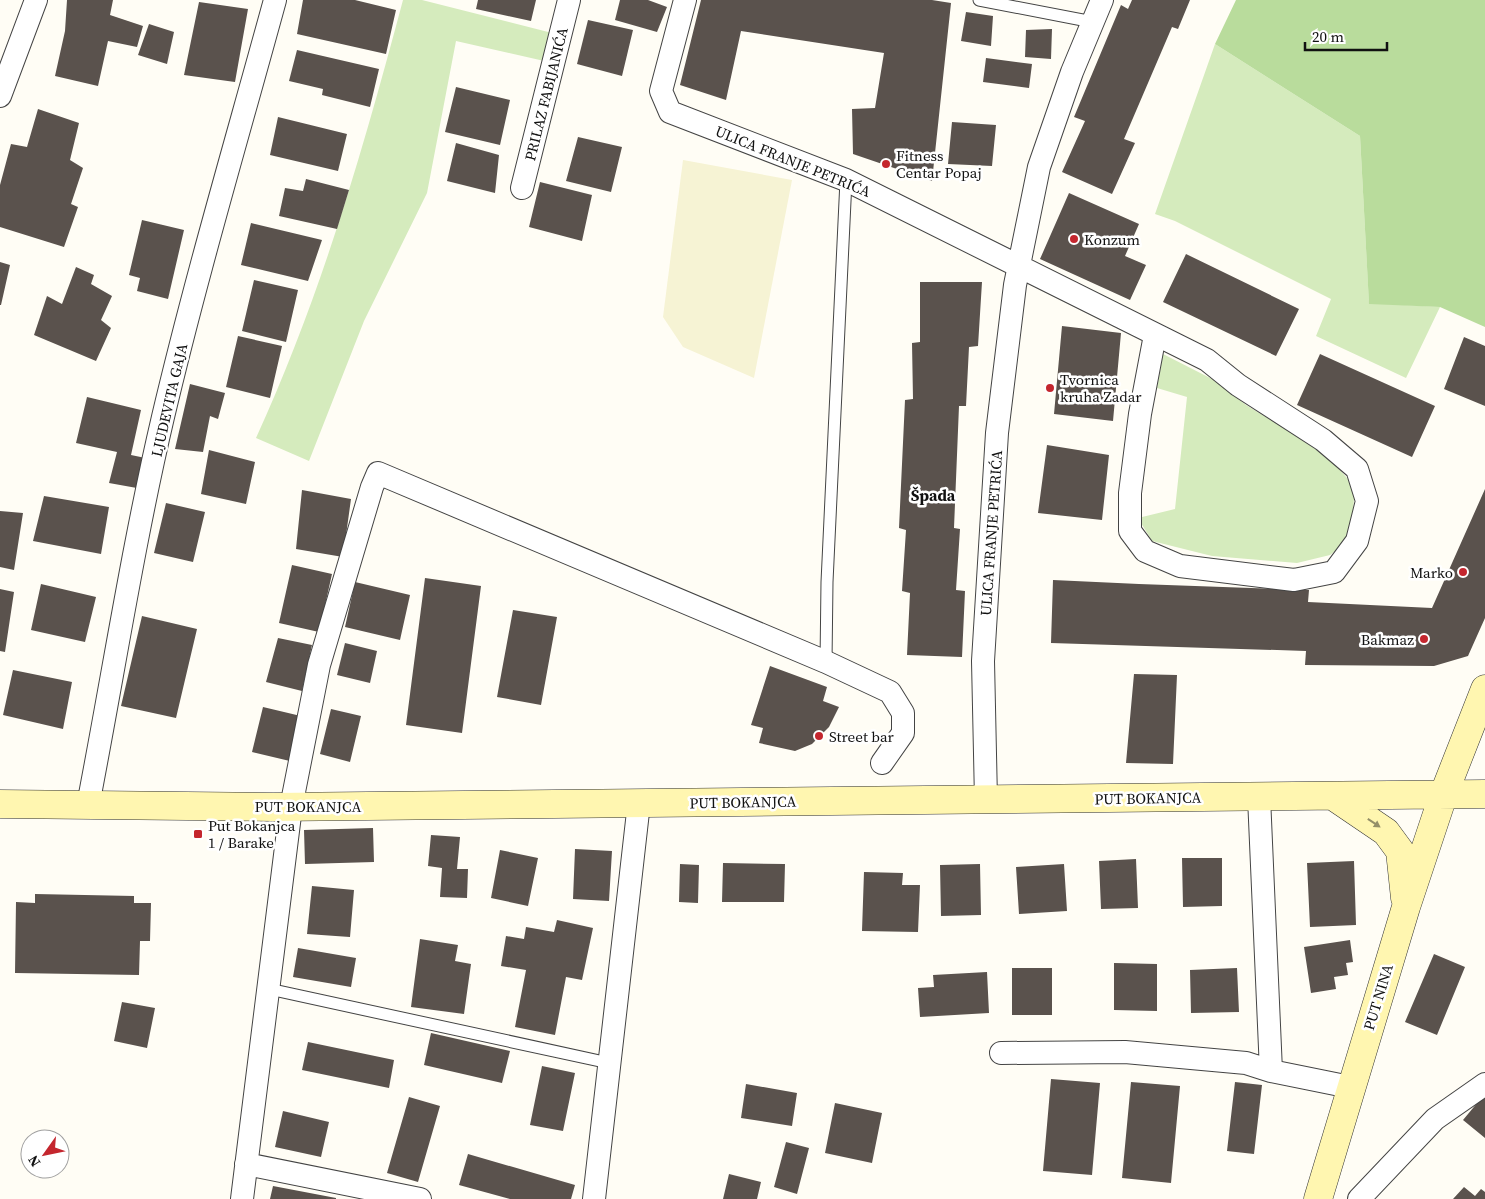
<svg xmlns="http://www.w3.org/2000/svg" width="1485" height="1199" viewBox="0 0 1485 1199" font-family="'Source Serif 4',serif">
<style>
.farmland{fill:#f6f3d4}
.green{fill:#d5ebbd}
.forest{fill:#b9dc9c}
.building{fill:#5a524d}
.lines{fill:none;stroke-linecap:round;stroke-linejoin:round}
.service-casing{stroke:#444;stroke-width:13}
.minor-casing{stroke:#444;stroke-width:24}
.secondary-casing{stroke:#333;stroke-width:29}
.service{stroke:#fff;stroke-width:11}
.minor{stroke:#fff;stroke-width:22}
.secondary{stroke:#fff6b0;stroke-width:28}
.oneway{fill:#948f68}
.poi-dot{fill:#c4262e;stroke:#fff;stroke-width:2}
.labels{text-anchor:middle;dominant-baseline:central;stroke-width:5;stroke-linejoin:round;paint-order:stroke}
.street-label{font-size:15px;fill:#111;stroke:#fff}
.poi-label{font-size:15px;fill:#111;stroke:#fff;text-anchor:start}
.neighbourhood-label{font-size:16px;font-weight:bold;fill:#111;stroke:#fff}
</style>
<rect width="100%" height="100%" fill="#fffdf5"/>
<path class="farmland" d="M683,160L792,180L754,378L683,347L663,317Z"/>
<path class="green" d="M403,0H422L560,35L553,63L456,41L427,193L364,321L309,461L256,438C321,296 363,150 403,0Z
M1215,44L1360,136L1369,303L1440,307L1406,378L1316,336L1331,299L1175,221L1155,214Z
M1163,354L1214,380L1246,405L1294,434L1331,460L1355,487L1353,511L1346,542L1330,555L1297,563L1212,556L1152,541L1138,518L1175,509L1187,397L1157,388Z"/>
<path class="forest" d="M1236,0H1485V327L1440,307L1369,304L1360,136L1215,44Z"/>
<path class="building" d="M67,0H113L110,15L143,26L137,47L108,41L98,86L55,76L65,31Z
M303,0H355L396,10L386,54L297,34Z
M478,0H536L531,21L476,9Z
M620,0H648L667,7L657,32L615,20Z
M701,0H932L951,3L932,181L853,154L852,109L875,108L884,53L741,31L726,100L680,85Z
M1132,0H1190L1178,29L1172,27L1124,139L1135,143L1112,194L1062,172L1085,121L1074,117L1121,5L1128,9Z
M199,2L248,9L235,82L184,75Z
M966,12L993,16L991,46L961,41Z
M588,20L633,30L622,76L577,64Z
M149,24L174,32L167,64L138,55Z
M1052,29L1051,59L1025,57L1026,30Z
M297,50L379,69L370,107L322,95L323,89L289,81Z
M986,58L1032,64L1029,88L983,82Z
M456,87L510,100L500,145L445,132Z
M38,109L79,123L70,160L83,168L71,204L78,207L64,247L0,227V185L11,144L27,147Z
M278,117L347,134L338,171L270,155Z
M952,122L996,125L992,166L948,164Z
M578,137L622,147L611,192L566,181Z
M456,143L499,155L495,193L447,181Z
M306,179L349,190L337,229L279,216L285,188L303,191Z
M540,182L592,195L582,241L529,227Z
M1069,193L1139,224L1125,256L1146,265L1130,300L1040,259Z
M142,220L184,230L168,299L137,291L140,278L129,275Z
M251,223L322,240L308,281L241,265Z
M1186,254L1299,309L1276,356L1163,302Z
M0,262L10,265L1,305H0Z
M76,267L94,275L91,284L112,296L101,320L111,328L96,361L34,335L47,296L62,304Z
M254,280L298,290L286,342L242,331Z
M920,282H982L978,346L969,347L966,406H959L954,528L960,529L956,590L965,591L962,657L907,655L910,593L902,591L906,530L899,528L905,400L913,399L912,343L920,342Z
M1062,326L1121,333L1113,421L1054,414Z
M238,336L282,346L270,398L226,387Z
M1464,337L1485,346V406L1444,389Z
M1320,354L1435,406L1412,457L1297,405Z
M190,384L225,393L218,419L210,416L203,452L175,449Z
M87,397L141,410L131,455L155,460L148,490L109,483L117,452L76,443Z
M1047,445L1109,455L1102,520L1038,513Z
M209,450L255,462L246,504L201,494Z
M1485,489V618L1468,656L1434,666L1305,665L1306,651L1051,643L1053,580L1139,584L1309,590L1308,602L1432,608Z
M302,490L351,499L343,557L296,549Z
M44,496L109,507L101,554L33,541Z
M166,503L205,512L193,562L154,553Z
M0,511L23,513L14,570L0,567Z
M292,565L332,574L319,632L279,623Z
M425,578L481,586L462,733L406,725Z
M355,582L410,595L400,640L345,627Z
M41,584L96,597L85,642L31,630Z
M0,589L14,592L5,652L0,651Z
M513,610L557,617L541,705L497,697Z
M142,616L197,629L176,718L121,706Z
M278,638L312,645L302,691L266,682Z
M345,643L377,651L370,683L337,675Z
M770,666L827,687L823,701L839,707L829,727L812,744L795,751L759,743L763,728L751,725Z
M13,670L72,682L63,729L3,715Z
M1134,674L1177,675L1173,764L1126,763Z
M263,707L305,717L294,762L252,752Z
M331,709L361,716L350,762L320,754Z
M373,828L374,862L305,864L304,830Z
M431,835L460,837L457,869H468L467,898L440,897L442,868L428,866Z
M575,849L612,851L609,901L573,899Z
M500,850L538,858L528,906L491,898Z
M1182,858H1222V906L1183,907Z
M1136,859L1138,908L1101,909L1099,861Z
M1354,861L1356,925L1310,927L1307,863Z
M723,863L785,864L784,902H722Z
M680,864L699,865L698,903L679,902Z
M980,864L981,915L941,916L940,865Z
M1064,864L1067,911L1019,914L1016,867Z
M864,872L903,873L902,885H920L918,932L862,931Z
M312,886L354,890L350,937L307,934Z
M35,894L134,896V903H151L150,941H140L139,975L15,973L16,902L35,903Z
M557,920L593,928L582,980L566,977L555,1035L515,1027L526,970L501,966L506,936L524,939L526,927L554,932Z
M420,939L458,945L455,961L471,964L464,1014L411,1007Z
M1350,940L1353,962L1346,963L1348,975L1334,977L1336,989L1311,993L1304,947Z
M298,948L356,958L351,987L293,977Z
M1434,954L1465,967L1437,1035L1405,1022Z
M1114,963L1157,964V1011L1114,1010Z
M1012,968H1052V1015H1012Z
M1237,968L1239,1012L1191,1013L1190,970Z
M987,972L989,1013L920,1017L918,988L934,987L933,975Z
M122,1002L155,1008L147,1048L114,1041Z
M431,1033L510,1051L502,1083L424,1065Z
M308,1042L394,1060L389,1088L302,1070Z
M542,1066L575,1073L563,1131L530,1125Z
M1051,1079L1100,1083L1092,1175L1043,1171Z
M1131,1082L1180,1086L1171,1183L1122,1178Z
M1235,1082L1262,1085L1254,1154L1227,1151Z
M746,1084L797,1093L792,1126L741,1118Z
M1483,1096L1485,1098V1138L1463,1120Z
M409,1097L440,1106L418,1182L387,1173Z
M835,1103L882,1113L872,1163L825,1153Z
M283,1111L329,1122L321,1157L275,1147Z
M786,1142L809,1148L797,1194L774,1187Z
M468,1154L575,1185L571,1199H510L459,1185Z
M729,1174L761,1182L757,1199H723Z
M273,1186L336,1198V1199H270Z
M1464,1187L1475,1196L1481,1189L1485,1192V1199H1453Z"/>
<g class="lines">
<g class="service-casing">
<path id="service" d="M979,0L1093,22
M826,662L827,582L846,180
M269,989L609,1063"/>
</g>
<g class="minor-casing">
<path id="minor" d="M685,0L661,91L670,112L846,180L1207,360L1238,385L1323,440L1357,469L1367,501L1357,541L1334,572L1294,580L1180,566L1145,551L1130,531V493L1140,414L1155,335
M0,96L36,0
M522,188L569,0
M1259,797L1271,1071
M986,800L983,661L997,433L1015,285L1039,167L1072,72L1102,0
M88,805C113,676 133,545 163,417C196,277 237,139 275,0
M1001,1053L1125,1052L1246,1063L1271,1071L1350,1087
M246,1164L420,1199
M242,1199L291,807L319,665L372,487L378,473L826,662L890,692L903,713V733L882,763
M594,1199L639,803
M1359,1199L1435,1119L1485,1084"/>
</g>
<g class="secondary-casing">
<path id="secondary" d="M1333,796L1386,832L1400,851L1405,898
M0,804L273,807L1485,794
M1318,1199L1406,907L1443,796L1485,689"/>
</g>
<use href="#service" class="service"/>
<use href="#minor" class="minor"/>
<use href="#secondary" class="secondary"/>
</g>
<defs><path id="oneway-solid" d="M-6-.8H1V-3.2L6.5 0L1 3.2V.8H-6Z" transform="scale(1.25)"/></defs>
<use class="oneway" href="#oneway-solid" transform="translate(1374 823) rotate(34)"/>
<g class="poi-dot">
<circle cx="886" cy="164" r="5"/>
<circle cx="1074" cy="239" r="5"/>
<circle cx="1050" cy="388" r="5"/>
<circle cx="1463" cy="572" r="5"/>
<circle cx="1424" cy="639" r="5"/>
<circle cx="819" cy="736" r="5"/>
<rect x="193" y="829" width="10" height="10" rx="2.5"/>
</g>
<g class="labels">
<g class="street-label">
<text transform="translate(546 94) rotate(-76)">PRILAZ FABIJANIĆA</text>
<text transform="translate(793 161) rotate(22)">ULICA FRANJE PETRIĆA</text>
<text transform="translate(169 400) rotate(-77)">LJUDEVITA GAJA</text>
<text transform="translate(991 533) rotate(-86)">ULICA FRANJE PETRIĆA</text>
<text transform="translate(1148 798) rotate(-1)">PUT BOKANJCA</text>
<text transform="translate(743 802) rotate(-1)">PUT BOKANJCA</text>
<text x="308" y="806">PUT BOKANJCA</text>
<text transform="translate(1378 997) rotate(-73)">PUT NINA</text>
</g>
<g class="poi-label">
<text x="896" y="155">Fitness<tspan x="896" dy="17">Centar Popaj</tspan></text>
<text x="1084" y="239">Konzum</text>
<text x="1060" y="379">Tvornica<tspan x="1060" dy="17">kruha Zadar</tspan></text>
<text x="1453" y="572" text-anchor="end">Marko</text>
<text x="1414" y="639" text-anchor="end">Bakmaz</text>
<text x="829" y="736">Street bar</text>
<text x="208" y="825">Put Bokanjca<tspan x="208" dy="17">1 / Barake</tspan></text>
</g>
<g class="neighbourhood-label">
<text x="933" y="495">Špada</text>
</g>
</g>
<g transform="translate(45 1154) rotate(237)"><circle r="24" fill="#ffffff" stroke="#a0a0a0"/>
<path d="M0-4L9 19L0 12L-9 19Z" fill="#c4262e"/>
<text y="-8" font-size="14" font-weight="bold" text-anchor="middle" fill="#111111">N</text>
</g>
<path d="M1305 42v8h82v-8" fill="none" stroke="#111111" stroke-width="2.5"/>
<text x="1312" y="42" font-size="15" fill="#111111" stroke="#ffffff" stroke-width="4" paint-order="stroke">20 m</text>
</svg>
